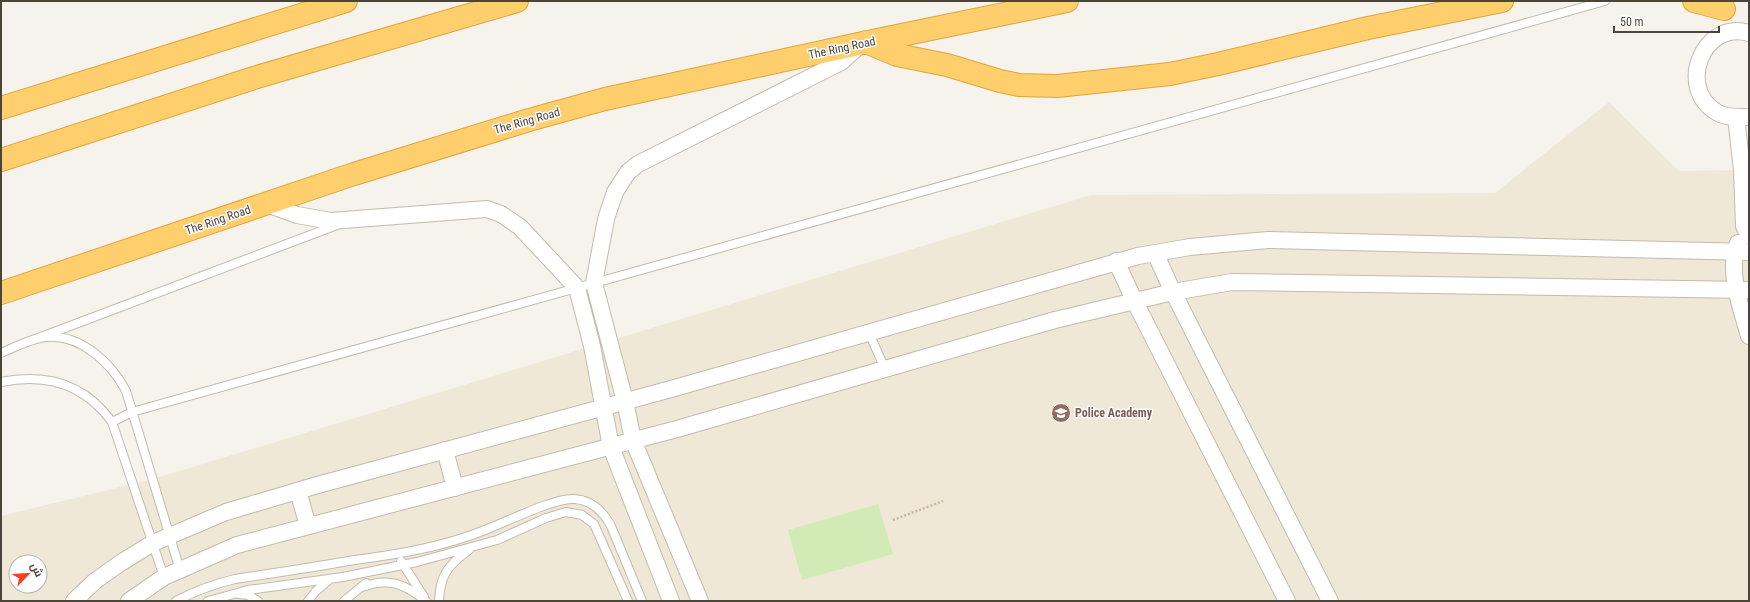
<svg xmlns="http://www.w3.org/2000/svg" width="1750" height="602" viewBox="0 0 1750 602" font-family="'Roboto Condensed',Cairo,sans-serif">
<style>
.education{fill:#efe8d6;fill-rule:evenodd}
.pitch{fill:#d2eab5}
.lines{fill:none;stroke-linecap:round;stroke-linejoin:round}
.lane-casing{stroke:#c2bbae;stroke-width:10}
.street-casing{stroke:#c2bbae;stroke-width:18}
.highway-casing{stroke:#e0a43c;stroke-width:24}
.path{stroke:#c4b79f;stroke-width:2.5;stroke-dasharray:2 2;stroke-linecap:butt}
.lane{stroke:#fff;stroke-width:8}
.street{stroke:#fff;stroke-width:16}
.highway{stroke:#ffcf6e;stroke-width:22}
.labels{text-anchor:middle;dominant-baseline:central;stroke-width:3;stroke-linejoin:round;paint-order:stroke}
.street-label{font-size:12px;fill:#4b4439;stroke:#fff}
.education-label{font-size:12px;font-weight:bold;fill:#785e54;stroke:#fff;text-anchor:start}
</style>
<rect width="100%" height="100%" fill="#f6f3ec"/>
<path class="education" d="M1609,102L1679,171L1749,170V601H1V516L153,479L1091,195L1495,193ZM16,562H40V586H16Z"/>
<path class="pitch" d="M878,504L893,554L802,580L788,530Z"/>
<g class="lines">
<g class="lane-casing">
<path id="lane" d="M869,333L885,369
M33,340L337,225
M1,353C15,347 32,338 47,337C81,334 112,364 126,391L180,570
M1,382C46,373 84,383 112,422L164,577
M112,422L132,412L1605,1
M401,561L424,597
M362,587C389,577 405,584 426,601
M239,594L248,595L258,601
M176,601C195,591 214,584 235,579C275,573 315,567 355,560C399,554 443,547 485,530C504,523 556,497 574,499C591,500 603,511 611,526L642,601
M208,601L248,590L343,577L417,562L497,540L546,518L566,512L582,515L594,524L628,601
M308,601L316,591L330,579
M344,601L366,583
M439,601C440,575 448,565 469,550"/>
</g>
<g class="street-casing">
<path id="street" d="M1749,33C1703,19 1675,89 1718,113C1727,118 1740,117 1749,117
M1736,117L1742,170L1744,226L1749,236
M267,204L297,215L331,221L487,209L501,214L520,227L577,288L592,346L611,447L671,601
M1738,243C1727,272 1741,307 1749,336
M1155,253L1173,292L1330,601
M1116,261L1134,300L1287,601
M445,450L455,488
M298,491L308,526
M74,601L95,581L122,562L153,543L226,512L314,486L671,389L1138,256L1190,247L1268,240L1749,252
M129,601L164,577L237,545L677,429L1055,320L1173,292L1232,282L1749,290
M700,601L633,440L625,401L594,283L606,219L615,192L628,172L638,164L831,67L841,62L861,44"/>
</g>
<g class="highway-casing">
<path id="highway" d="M1694,1L1724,9
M866,42L897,55L947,65L1000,81L1019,85L1057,86L1170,74L1218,64L1368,28L1502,1
M1,108L346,1
M1,160L257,77L517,1
M1,293L354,174L529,120L605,99L863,43L1067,1"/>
</g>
<path class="path" d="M893,520L943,501"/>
<use href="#lane" class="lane"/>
<use href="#street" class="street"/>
<use href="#highway" class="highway"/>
</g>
<defs>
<g id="university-disc" transform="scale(1)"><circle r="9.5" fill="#8d6e63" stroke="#fff"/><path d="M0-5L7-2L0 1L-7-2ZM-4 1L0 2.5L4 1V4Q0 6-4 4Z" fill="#fff"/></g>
</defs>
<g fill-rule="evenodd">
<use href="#university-disc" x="1061" y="413"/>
</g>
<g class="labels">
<g class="street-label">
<text transform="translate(842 48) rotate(-12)">The Ring Road</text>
<text transform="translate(527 121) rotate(-16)">The Ring Road</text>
<text transform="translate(218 220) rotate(-19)">The Ring Road</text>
</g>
<g class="education-label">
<text x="1075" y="413">Police Academy</text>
</g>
</g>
<rect width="1750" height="602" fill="none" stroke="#4b4439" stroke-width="4"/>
<g transform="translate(28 574) rotate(65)"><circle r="19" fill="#ffffff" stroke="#b7b4b0"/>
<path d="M0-3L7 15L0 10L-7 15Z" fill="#fc3f1d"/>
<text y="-6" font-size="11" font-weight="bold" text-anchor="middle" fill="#4b4439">ش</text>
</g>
<path d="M1614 26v6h105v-6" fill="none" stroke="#4b4439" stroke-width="2"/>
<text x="1620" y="26" font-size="12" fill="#4b4439" stroke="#ffffff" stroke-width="3" paint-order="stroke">50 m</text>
</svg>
